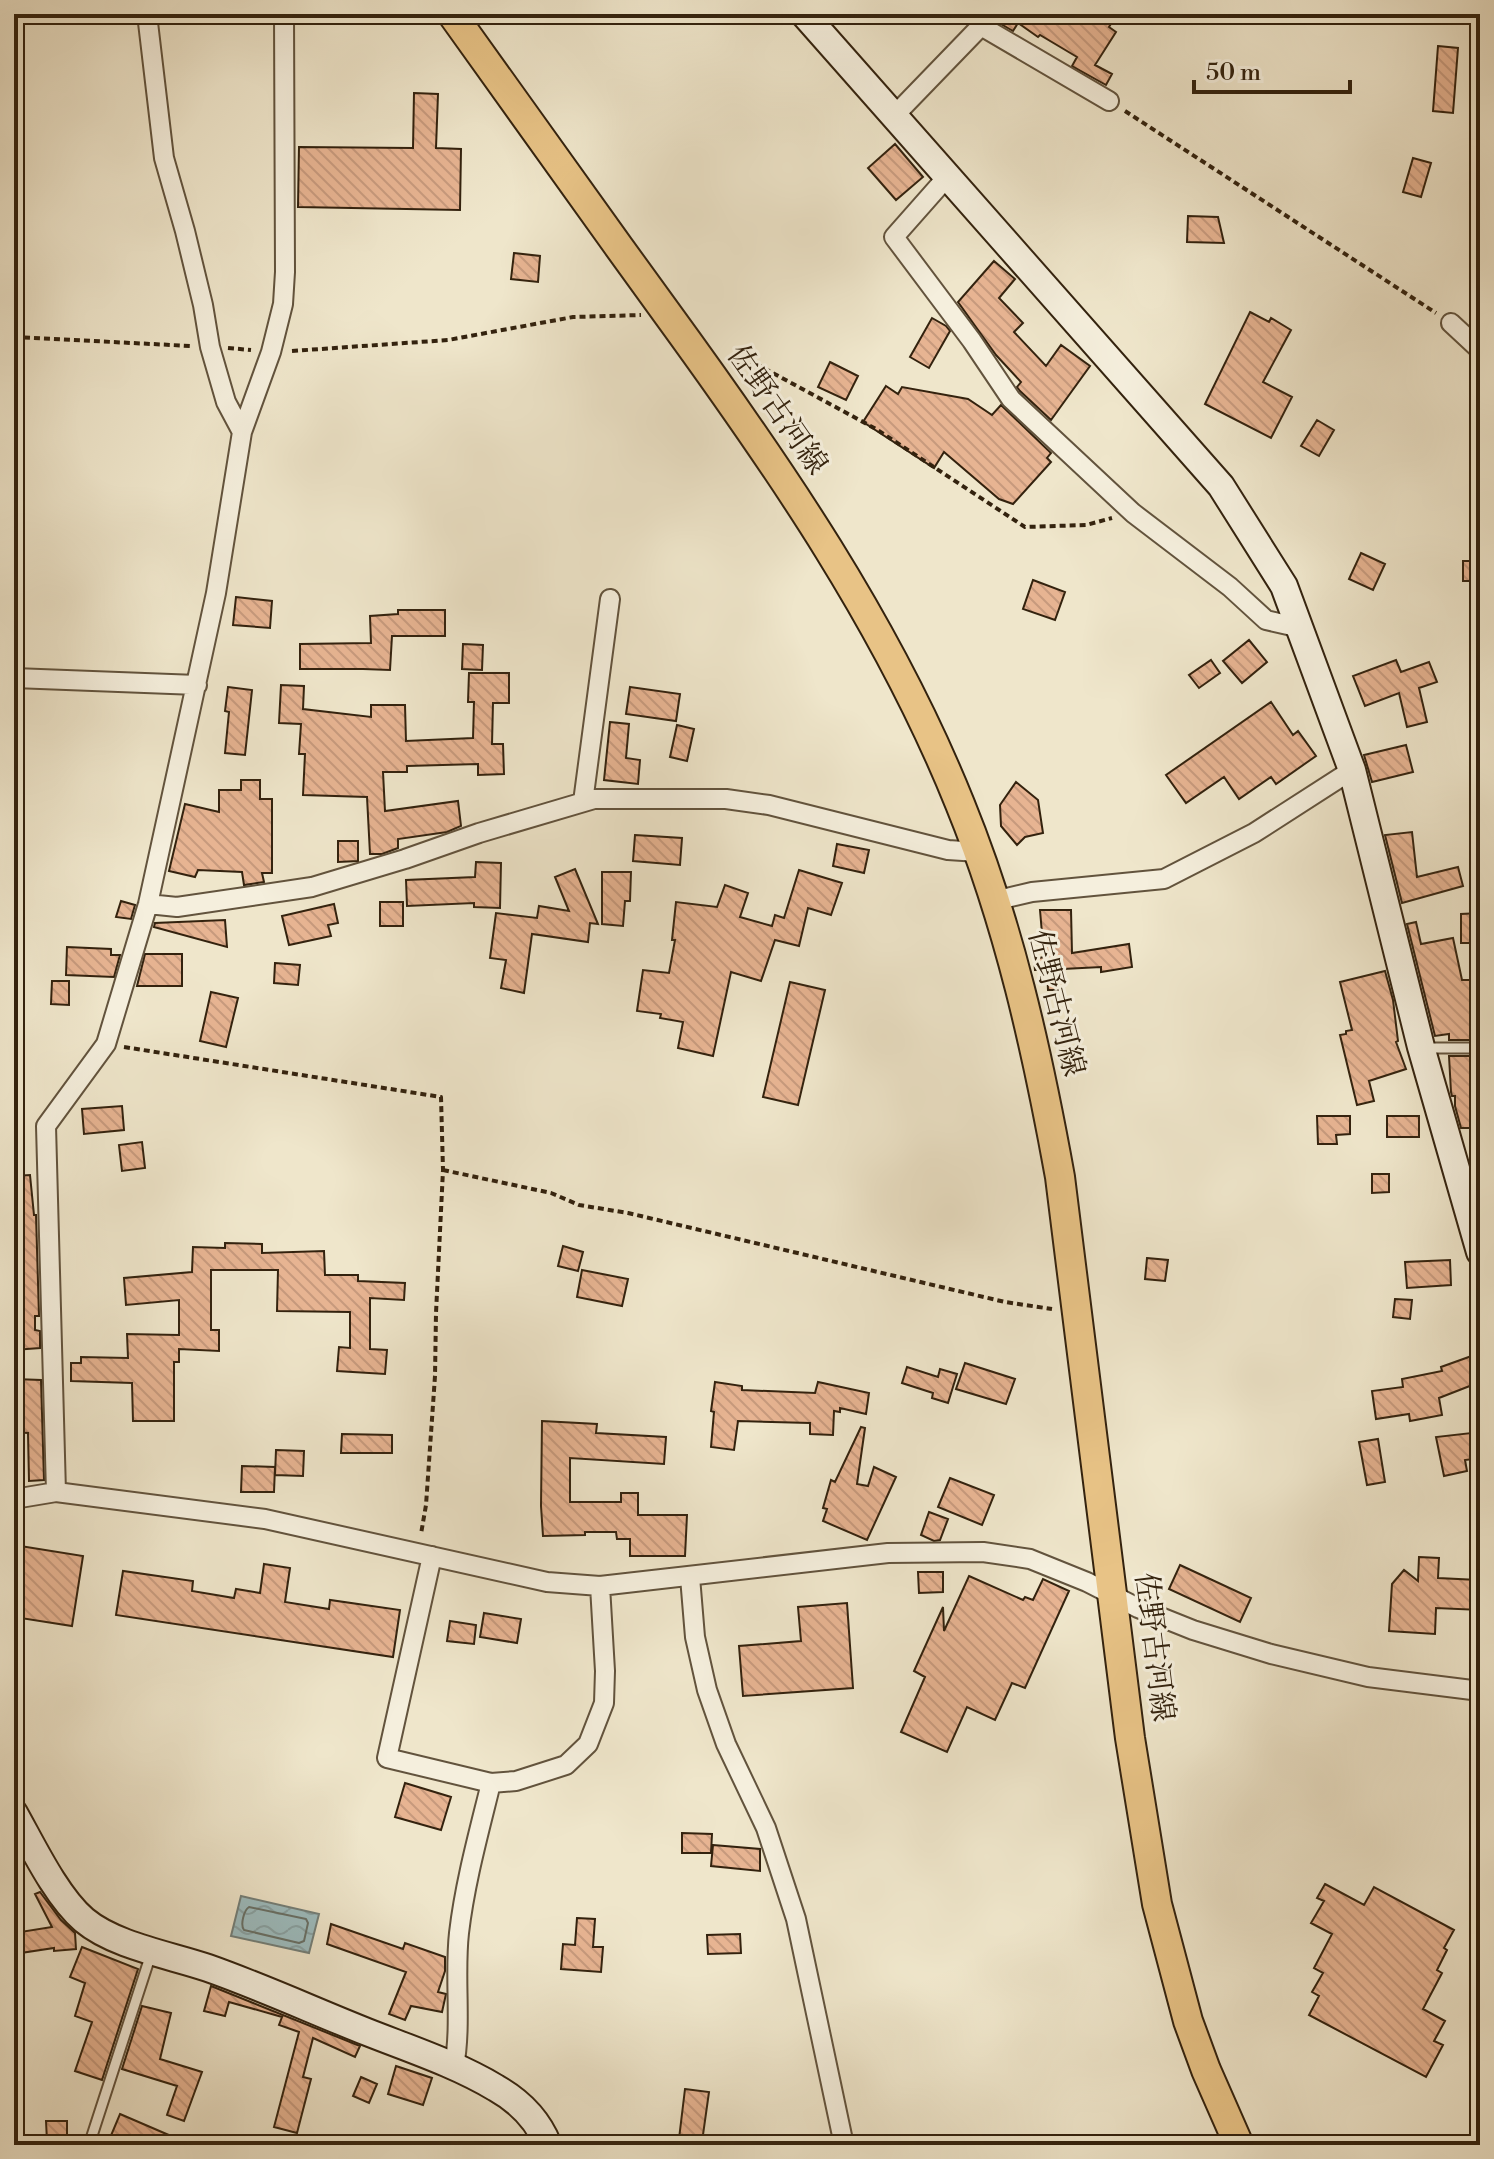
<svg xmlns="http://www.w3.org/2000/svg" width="1494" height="2159" viewBox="0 0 1494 2159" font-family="'Libre Bodoni','Noto Serif JP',serif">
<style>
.water{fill:url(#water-waves);stroke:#737f79;stroke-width:2}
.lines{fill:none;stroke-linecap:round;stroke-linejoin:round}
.shore{stroke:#687067;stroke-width:2}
.building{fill:url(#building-back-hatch);stroke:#33220e;stroke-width:2}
.lane-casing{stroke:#62533d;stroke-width:13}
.street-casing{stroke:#62533d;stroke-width:22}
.secondary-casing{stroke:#33220e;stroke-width:30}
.primary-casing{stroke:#33220e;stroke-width:32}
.path{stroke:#33220e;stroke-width:4;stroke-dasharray:6 4;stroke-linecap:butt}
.lane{stroke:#f5efdd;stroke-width:9}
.street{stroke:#f5efdd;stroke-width:18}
.secondary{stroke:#f5efdd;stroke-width:26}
.primary{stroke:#e8c386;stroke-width:28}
.labels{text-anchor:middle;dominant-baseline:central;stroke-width:6;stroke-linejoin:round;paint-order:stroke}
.street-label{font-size:30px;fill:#33220e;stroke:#f5efdd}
</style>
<defs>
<pattern id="water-waves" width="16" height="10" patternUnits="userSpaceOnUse" patternTransform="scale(2)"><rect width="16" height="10" fill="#9dbdc0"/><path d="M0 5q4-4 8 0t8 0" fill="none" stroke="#88a2a4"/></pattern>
<pattern id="building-back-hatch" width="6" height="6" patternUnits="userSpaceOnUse" patternTransform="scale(2)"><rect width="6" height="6" fill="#e7b492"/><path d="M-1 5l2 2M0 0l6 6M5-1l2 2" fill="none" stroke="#c79a7d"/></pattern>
</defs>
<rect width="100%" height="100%" fill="#efe6cb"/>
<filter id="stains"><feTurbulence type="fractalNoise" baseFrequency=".0025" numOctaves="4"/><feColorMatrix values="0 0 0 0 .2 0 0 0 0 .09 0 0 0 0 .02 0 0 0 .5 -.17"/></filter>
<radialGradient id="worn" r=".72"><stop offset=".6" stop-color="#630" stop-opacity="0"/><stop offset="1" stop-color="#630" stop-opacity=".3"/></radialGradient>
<path class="water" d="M241,1896L319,1914L309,1953L231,1936Z"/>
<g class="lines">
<path class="shore" d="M249,1907L306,1919L308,1923L304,1941L299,1943L244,1930C240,1925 244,1910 249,1907Z"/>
</g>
<path class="building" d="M976,14H1117L1109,27L1116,32L1095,65L1112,74L1106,85L1072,66L1077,57L1040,35L1038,37L1018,23L1013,31L987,16Z
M1438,46L1458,48L1453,113L1433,111Z
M414,93L438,94L436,148L461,149L460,210L298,207L299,147L413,148Z
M895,144L923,177L896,200L868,168Z
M1413,158L1431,163L1421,197L1403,192Z
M1188,216L1218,217L1224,243L1187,242Z
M514,253L540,256L538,282L511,279Z
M994,261L1015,279L999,298L1023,323L1014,332L1046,366L1061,345L1090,366L1051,420L1020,391L1017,387L1021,382L996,355L958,302Z
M1250,312L1269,322L1271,318L1291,330L1263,382L1292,397L1271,438L1205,404Z
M932,318L946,326L950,331L929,368L910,357Z
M830,362L858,376L846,400L818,387Z
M886,386L898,394L902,387L968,399L992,415L1001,405L1051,453L1047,458L1051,462L1013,504L999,499L944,452L934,468L863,422Z
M1317,420L1334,430L1319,456L1301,446Z
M1361,553L1385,564L1373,590L1349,579Z
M1463,561H1480V581H1463Z
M1033,580L1065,592L1055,620L1023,609Z
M236,597L272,601L270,628L233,625Z
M398,610H445V636H392L390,670L363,669H300V644L371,643L370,616L398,614Z
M1249,640L1267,662L1242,683L1223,661Z
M463,644L483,645L482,670L462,669Z
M1211,660L1220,673L1199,688L1189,675Z
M1396,660L1401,672L1429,662L1437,682L1419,688L1427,722L1407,727L1399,693L1365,706L1353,676Z
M469,673H509V703H493L492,744H503L504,774L478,775V764L407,766V772H383L385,811L458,801L461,826L447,832L398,839V848L382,854H370L367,797L303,795L305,754H299L301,724L279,723L281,685L304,686L303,709L371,717V705H405L406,741L473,738L474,702H468Z
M228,687L252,690L245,755L225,753L229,712L225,711Z
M630,687L680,694L676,721L626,714Z
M1271,702L1293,735L1298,731L1316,756L1276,784L1271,777L1239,799L1224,777L1186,803L1166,775Z
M610,722L629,724L626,758L640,760L638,784L604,780Z
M677,725L694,729L687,761L670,757Z
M1406,745L1413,772L1372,782L1364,755Z
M241,780H260V799H272V873H262L264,882L244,885L242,872L198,870L195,877L169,871L185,804L219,812V790H241Z
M1016,782L1038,800L1043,833L1025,837L1017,845L1001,826L1000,805Z
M1412,832L1417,877L1458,867L1463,886L1402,903L1385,835Z
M635,835L682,838L680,865L633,861Z
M338,841H358V861L338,862Z
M837,844L869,850L864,873L833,866Z
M476,862L501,863L500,908L474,907V903L407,906L406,880L475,877Z
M575,869L598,924L590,923L588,942L532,934L524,993L501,988L506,960L490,958L496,913L537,918L539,906L569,911L555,877Z
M799,870L842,883L831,915L808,908L799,946L775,940L761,981L731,972L713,1056L678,1048L683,1022L660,1018L661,1014L637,1011L643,970L669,973L675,940H672L676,902L717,907L725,885L748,893L740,917L772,926L775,915L784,918Z
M602,872H631L630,901H625L623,926L602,924Z
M121,901L135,905L131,919L116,917Z
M380,902H403V926H380Z
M334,904L338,923L328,925L331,936L289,945L282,916Z
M1040,910H1071L1072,953L1129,944L1132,967L1101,972V967L1063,969L1064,990H1048L1047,970H1035L1034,959L1044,957Z
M1480,913V943H1461V914Z
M225,920L227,947L154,927L155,923Z
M1416,922L1421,944L1453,938L1462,980H1480V1040H1449V1034L1435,1036L1407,924Z
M67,947L111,949V955H120L114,977L66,975Z
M145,954H182V986H137Z
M275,963L300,965L298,985L274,983Z
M1385,971L1393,1000L1398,1041L1396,1042L1406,1069L1369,1081L1374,1101L1357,1105L1340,1035L1346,1034V1031L1352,1030L1340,982Z
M52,981H69V1005L51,1004Z
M790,982L825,990L798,1105L763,1097Z
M211,992L238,998L226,1047L200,1041Z
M1449,1056H1480V1128H1461L1455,1106V1096H1452L1451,1092Z
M122,1106L124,1130L84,1134L82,1109Z
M1317,1116H1350V1134L1336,1135L1337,1144H1318Z
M1387,1116H1419V1137H1387Z
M142,1142L145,1168L122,1171L119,1145Z
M1372,1174H1389V1192L1372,1193Z
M30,1175L34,1215H36L39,1316H35V1330L40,1331V1348L14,1350V1176Z
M225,1243L262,1244V1253L324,1251L325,1275H358V1281L405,1283L404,1300L370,1298V1349L387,1350L385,1374L337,1371L339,1347L350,1348V1312L277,1311L278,1270H211V1330H219V1351L179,1349V1362H174V1421H133L132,1383L71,1381V1363H81V1357L128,1358L127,1334L179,1335V1300L126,1305L124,1278L192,1272L193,1247L225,1248Z
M563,1246L583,1252L578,1271L558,1266Z
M1147,1258L1168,1260L1165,1281L1145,1279Z
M1450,1260L1451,1285L1407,1288L1405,1262Z
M582,1270L628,1279L622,1306L577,1297Z
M1395,1299L1412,1300L1410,1319L1393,1317Z
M1480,1353V1382L1439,1398L1442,1415L1410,1421L1409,1414L1376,1419L1372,1391L1403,1387L1402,1379L1442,1371L1441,1367Z
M965,1363L1015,1379L1006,1404L956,1389Z
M907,1367L938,1377L940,1369L957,1374L948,1403L932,1398L933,1393L902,1383Z
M14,1379L41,1380L44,1480L29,1481L28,1433L14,1432Z
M715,1382L742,1386V1390L815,1393L818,1382L869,1393L866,1414L840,1408V1412L834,1411L833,1435L810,1434V1423L738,1421L734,1450L711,1447L714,1412L711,1411Z
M542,1421L597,1424L596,1433L666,1437L664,1464L570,1458V1502H621V1493H638V1515H687L685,1556H630V1539H617L616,1532H585V1535L543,1536L541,1506Z
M861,1427L865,1428L857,1484L868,1486L874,1467L896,1477L867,1540L823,1521L827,1509L823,1508L831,1480L835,1482Z
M1480,1432V1458L1465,1460L1467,1471L1444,1476L1436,1437Z
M342,1434L392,1435V1453H341Z
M1378,1439L1385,1482L1367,1485L1359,1442Z
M276,1450L304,1451L303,1476L275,1475Z
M242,1466L275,1467L274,1492H241Z
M950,1478L994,1495L982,1525L938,1507Z
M929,1512L948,1519L940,1540L934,1541L921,1535Z
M14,1545L83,1556L72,1626L14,1617Z
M1419,1557L1439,1558L1438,1578L1478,1580L1480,1610L1436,1608L1435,1634L1389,1631L1392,1584L1404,1570L1418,1581Z
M264,1564L290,1568L285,1602L329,1609L330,1600L400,1610L393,1657L116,1615L123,1571L193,1581L192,1591L234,1598L236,1589L260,1593Z
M1180,1565L1251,1598L1240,1622L1169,1589Z
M918,1572H943V1592L919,1593Z
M969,1576L1023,1600L1025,1597L1033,1600L1043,1579L1069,1591L1025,1688L1012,1683L995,1720L967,1707L947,1752L901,1732L925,1677L914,1671L943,1607L944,1631Z
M847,1603L853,1688L743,1696L739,1646L801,1641L798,1607Z
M484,1613L521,1619L517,1643L480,1637Z
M450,1621L476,1625L474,1644L447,1641Z
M405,1783L451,1797L441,1830L395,1817Z
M682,1833L712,1834L711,1853H682Z
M713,1845L760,1849V1871L711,1866Z
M1325,1884L1364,1905L1374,1887L1454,1930L1444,1948L1447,1950L1437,1970L1442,1973L1423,2009L1445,2021L1434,2041L1443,2045L1426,2077L1309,2015L1319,1996L1312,1992L1323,1973L1314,1968L1332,1934L1311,1923L1324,1901L1317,1898Z
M40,1892L61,1920L75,1933L76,1949L54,1951V1948L14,1954V1933L52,1927L35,1894Z
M577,1918L595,1919L593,1947H603L601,1972L561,1969L563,1944L575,1945Z
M331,1924L403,1949L405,1943L445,1957V1971L438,1992L446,1994L442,2012L411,2006L405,2020L389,2014L406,1972L327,1944Z
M740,1934L741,1953L708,1954L707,1935Z
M82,1947L138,1969L102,2080L75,2071L92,2022L75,2016L85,1983L70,1977Z
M211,1986L360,2046L355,2057L313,2038L303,2077L311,2079L297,2133L274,2127L299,2032L279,2025L282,2017L229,2002L225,2016L204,2011Z
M142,2006L171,2013L160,2059L202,2072L184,2121L167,2115L177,2086L122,2069Z
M396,2066L432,2078L423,2105L388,2094Z
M361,2077L377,2084L369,2103L353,2096Z
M685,2089L709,2092L702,2142L679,2139Z
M120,2114L192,2145H107Z
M46,2121H67V2141H47Z"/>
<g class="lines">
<g class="lane-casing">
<path id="lane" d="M1425,1048H1480
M89,2145L151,1954"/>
</g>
<g class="street-casing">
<path id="street" d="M147,14L164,158L185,231L203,305L210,347L226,402L242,432
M894,116L981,26L1109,101
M947,177L894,237L972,341L1011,399L1133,513L1230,587L1266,620L1301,628
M1451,323L1480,350
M14,678L197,685
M583,802L610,599
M994,901L1032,892L1164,879L1254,833L1352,770
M148,904L177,907L312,887L405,859L479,833L594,799H726L769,805L948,850L978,852
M56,1492L46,1126L106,1044L148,904L216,593L242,432L271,352L283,304L285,272L284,14
M14,1499L56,1492L265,1519L547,1582L600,1586L888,1553L983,1552L1030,1559L1087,1582L1138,1608L1193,1630L1271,1654L1368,1677L1480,1691
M432,1556L387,1758L491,1783L516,1781L566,1765L588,1744L604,1703L605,1671L600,1586
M690,1577L695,1637L707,1690L726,1744L766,1828L796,1919L844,2145
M454,2067C462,2023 454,1977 459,1933C465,1882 479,1832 491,1783"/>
</g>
<g class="secondary-casing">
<path id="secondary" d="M804,14L1221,486L1284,586L1352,770L1421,1047L1480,1252
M14,1813C32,1845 56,1896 84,1920C115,1946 170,1955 208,1968C262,1987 314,2011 367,2032C410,2049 456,2064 496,2088C519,2101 538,2120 548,2145"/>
</g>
<g class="primary-casing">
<path id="primary" d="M452,14C523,113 594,213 666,312C779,467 888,625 960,804C1009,924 1037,1050 1060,1177L1130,1738L1157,1904L1188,2021L1206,2070L1239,2145"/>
</g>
<path class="path" d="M1125,111L1436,313
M14,337L191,346
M228,348L251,350
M292,351L448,340L573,317L641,315
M735,365L760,366L876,429L1025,527L1086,525L1112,518
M124,1047L441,1097L443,1170L436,1313L435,1376L426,1505L421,1534
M443,1170L551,1193L579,1205L628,1213L1005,1302L1052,1309"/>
<use href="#lane" class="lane"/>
<use href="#street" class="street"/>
<use href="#secondary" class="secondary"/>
<use href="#primary" class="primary"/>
</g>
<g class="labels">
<g class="street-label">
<text transform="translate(777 410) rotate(55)">佐野古河線</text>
<text transform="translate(1056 1003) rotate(76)">佐野古河線</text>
<text transform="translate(1154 1647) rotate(83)">佐野古河線</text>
</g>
</g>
<rect width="1494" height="2159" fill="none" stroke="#efe6cb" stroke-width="48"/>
<rect x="16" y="16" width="1462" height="2127" fill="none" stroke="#33220e" stroke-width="4"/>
<rect x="24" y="24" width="1446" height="2111" fill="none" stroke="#33220e" stroke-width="2"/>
<path d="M1194 80v12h156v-12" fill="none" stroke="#33220e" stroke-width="4"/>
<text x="1206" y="80" font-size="24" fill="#33220e" stroke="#f5efdd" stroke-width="6" paint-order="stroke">50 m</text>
<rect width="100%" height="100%" filter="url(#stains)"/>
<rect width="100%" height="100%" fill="url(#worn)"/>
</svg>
